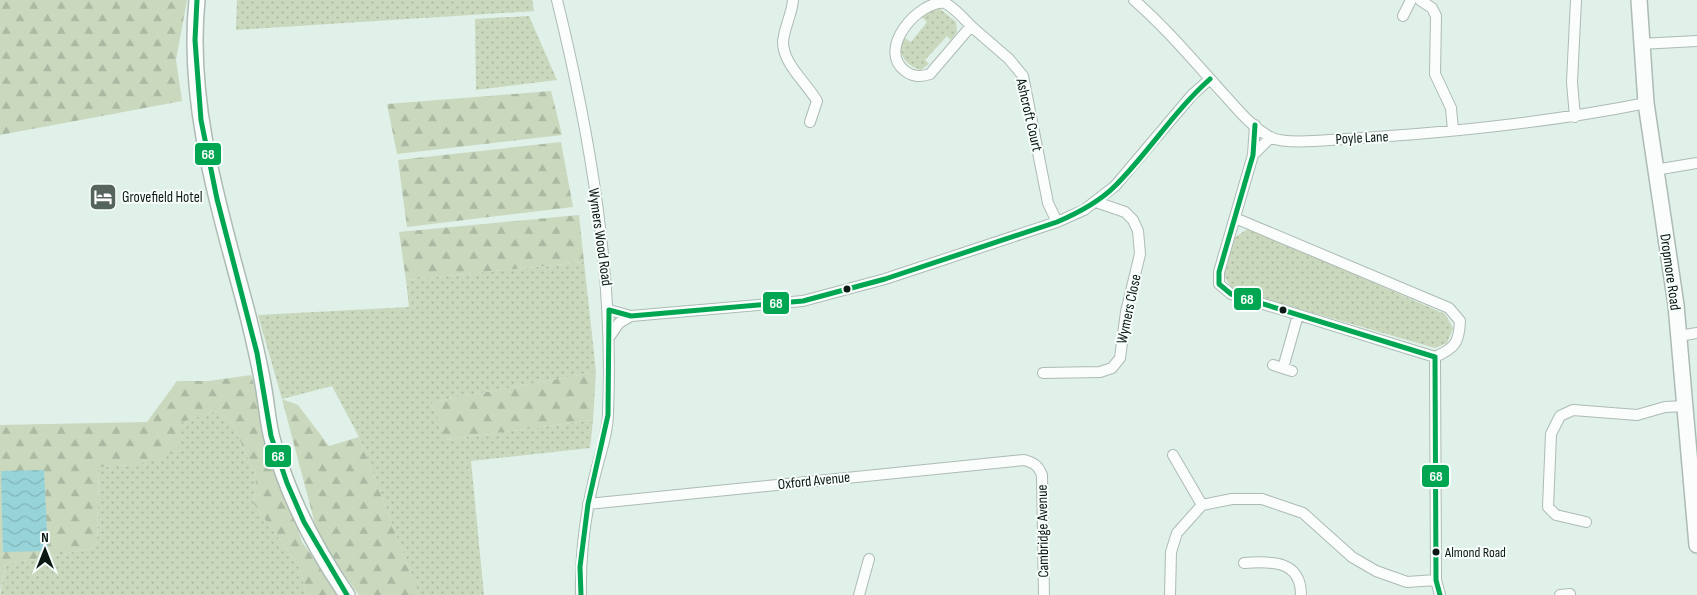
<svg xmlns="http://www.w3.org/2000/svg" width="1697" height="595" viewBox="0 0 1697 595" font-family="'Sofia Sans Condensed',sans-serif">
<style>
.grass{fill:url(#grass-dots)}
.forest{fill:url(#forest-firs)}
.water{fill:url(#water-waves)}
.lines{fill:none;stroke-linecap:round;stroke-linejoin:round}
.street-casing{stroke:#adbbb4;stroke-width:12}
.secondary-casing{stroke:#adbbb4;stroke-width:18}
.street{stroke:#fafdfc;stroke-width:10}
.secondary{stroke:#fafdfc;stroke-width:15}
.bus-1-casing{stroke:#f8fefb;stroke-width:9}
.bus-1{stroke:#00a651;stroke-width:5}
.bus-dot{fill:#0c1813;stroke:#f8fefb;stroke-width:2}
.labels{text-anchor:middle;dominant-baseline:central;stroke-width:4;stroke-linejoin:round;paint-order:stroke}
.bus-label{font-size:14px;fill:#0c1813;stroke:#f8fefb;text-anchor:start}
.street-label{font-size:15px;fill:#0c1813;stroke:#f8fefb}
.poi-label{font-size:15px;fill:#0c1813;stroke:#f8fefb;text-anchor:start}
.line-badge{stroke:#f8fefb;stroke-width:2}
.badge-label{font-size:14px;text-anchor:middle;font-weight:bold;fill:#fff}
</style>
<defs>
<pattern id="grass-dots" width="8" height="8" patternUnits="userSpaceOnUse" patternTransform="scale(1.25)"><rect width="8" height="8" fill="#cad8be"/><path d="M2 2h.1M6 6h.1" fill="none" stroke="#acb9a2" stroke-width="1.8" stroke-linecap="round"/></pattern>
<pattern id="forest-firs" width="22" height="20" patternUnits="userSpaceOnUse" patternTransform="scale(1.25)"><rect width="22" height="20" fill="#cad8be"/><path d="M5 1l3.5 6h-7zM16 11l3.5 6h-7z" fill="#acb9a2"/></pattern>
<pattern id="water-waves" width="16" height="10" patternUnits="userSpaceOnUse" patternTransform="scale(1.25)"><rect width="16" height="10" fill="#97d4d9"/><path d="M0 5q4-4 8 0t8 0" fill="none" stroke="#81b5b9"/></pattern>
</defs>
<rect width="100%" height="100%" fill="#dff1e8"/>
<path class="grass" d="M237,0H532L534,11L236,30Z
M940,9L956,22L957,32L951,40L947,36L925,60L929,64L921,70C907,65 901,59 900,44L905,38L911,42L927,22L922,17L929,10Z
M529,16L557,80L476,90L475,19Z
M1249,228L1445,314L1453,328L1447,343L1435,348L1233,290L1224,276L1234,238Z
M584,262L596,372L432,402L446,440L593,420L590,448L471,461L484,595H419L359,437L332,386L282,399L258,315L409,307L406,280Z
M217,411L233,425L256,476L254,504L299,566L307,595H0L6,564L90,549L97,542L99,467L130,465L177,451L181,422Z"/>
<path class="forest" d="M0,0H187L176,60L182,101L0,135Z
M551,91L562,135L397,154L387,104Z
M561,142L573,207L407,227L398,160Z
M579,215L584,262L406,280L399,232Z
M596,372L593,420L445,440L432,402Z
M251,375L302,542L340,595H307L299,566L254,504L256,476L233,425L217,411L182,422L177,451C147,465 131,465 99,467L97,542L90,549L6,564L0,591V425L147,422L177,381H209Z
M282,399L298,405L329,446L359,437L419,595H359L319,539Z"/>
<path class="water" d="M44,470L48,551L3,552L1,471Z"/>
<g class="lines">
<g class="street-casing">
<path id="street" d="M557,0C590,134 614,274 608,412C608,434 599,457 594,479C585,517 580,556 581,595
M793,0C792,14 784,28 783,42C783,64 806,82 817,101L810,122
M1134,0C1166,28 1192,59 1220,90C1235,106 1250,126 1270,137C1286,145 1326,140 1345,139C1446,133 1547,123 1646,103
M1420,0L1432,8L1436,16L1435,74L1451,108L1453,130
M1403,16L1411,0
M971,26L930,74C922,77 913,77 905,71C876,49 919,0 945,3C955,8 964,19 971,26L972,27L1009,59L1023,76L1048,203L1057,222
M1640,44L1697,41
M1575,117L1572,82L1576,0
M1253,155L1271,137
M1655,170L1697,163
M1235,218L1449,308L1460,321C1459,343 1455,348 1435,357L1231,294L1219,284V272L1253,155L1255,125
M609,310L631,316L803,301L885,279L1057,222L1084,210L1115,186L1192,95L1210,79
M610,336L619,323L631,316
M1679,336L1697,333
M1435,357L1436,580L1440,595
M1273,365L1292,371
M1283,368L1298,315
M1043,373L1100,372L1112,368L1120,358L1126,312L1140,254L1138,231L1133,220L1125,212L1096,202
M1173,455L1202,505
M588,504L1024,460C1034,463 1038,465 1042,475L1044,595
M1586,522L1556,515L1548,507L1551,434L1560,416L1573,410L1637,415L1665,407L1685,406
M1244,563C1271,561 1301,560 1301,595
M859,595L869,559
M1170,595L1171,552L1177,533L1202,505L1232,499H1262L1303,513L1352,557L1376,571L1407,582L1436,580
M1560,595L1570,594"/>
</g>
<g class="secondary-casing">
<path id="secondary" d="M197,0C186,107 221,213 248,316C254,341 260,365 264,390C267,407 268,426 273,442C289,498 314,547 347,595
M1639,0L1646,103L1676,305L1697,545"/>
</g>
<use href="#street" class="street"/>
<use href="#secondary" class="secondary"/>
<g class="bus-1-casing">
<path id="bus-1" d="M197,0L195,40L201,120L217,199L257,353L271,436L287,483L304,522L347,595
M1255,125L1253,155L1219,272V284L1231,294L1435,357
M609,310L631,316L803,301L885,279L1057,222C1078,213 1099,202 1115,186C1149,152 1174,111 1210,79
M1435,357L1436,580L1440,595
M581,595L580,567L588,504L608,415L609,310"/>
</g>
<use href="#bus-1" class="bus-1"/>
</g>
<defs>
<g id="hotel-square" transform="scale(1.4375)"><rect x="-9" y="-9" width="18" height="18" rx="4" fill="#56645e" stroke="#f8fefb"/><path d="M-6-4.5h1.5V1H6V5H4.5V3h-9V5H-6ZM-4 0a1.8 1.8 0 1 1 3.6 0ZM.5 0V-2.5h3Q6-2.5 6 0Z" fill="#fff"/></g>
</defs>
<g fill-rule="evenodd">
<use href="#hotel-square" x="103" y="197"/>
</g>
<g class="bus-dot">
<circle cx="847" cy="289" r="4.5"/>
<circle cx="1283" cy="310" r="4.5"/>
<circle cx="1436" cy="552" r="4.5"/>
</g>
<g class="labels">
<g class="bus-label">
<text x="1445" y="552">Almond Road</text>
</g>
<g class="street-label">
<text transform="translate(1029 115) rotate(77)">Ashcroft Court</text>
<text transform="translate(1362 138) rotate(-3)">Poyle Lane</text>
<text transform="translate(600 237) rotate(82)">Wymers Wood Road</text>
<text transform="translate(1670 272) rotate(82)">Dropmore Road</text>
<text transform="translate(1129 309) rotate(-78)">Wymers Close</text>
<text transform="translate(814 481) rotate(-6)">Oxford Avenue</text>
<text transform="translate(1043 531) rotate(-91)">Cambridge Avenue</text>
</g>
<g class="poi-label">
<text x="122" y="197">Grovefield Hotel</text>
</g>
</g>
<g class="line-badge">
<rect x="194" y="142" width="28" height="24" rx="5" fill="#00a651"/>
<rect x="1233" y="287" width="29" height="24" rx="5" fill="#00a651"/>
<rect x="762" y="291" width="28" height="24" rx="5" fill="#00a651"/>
<rect x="264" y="444" width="28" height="24" rx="5" fill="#00a651"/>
<rect x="1421" y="464" width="29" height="24" rx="5" fill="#00a651"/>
</g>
<g class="badge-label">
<text x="208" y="159">68</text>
<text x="1247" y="304">68</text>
<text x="776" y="308">68</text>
<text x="278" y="461">68</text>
<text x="1436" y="481">68</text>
</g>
<g transform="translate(45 550)" stroke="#f8fefb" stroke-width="4" paint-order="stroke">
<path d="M0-4L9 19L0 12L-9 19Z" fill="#0c1813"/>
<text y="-8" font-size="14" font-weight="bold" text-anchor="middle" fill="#0c1813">N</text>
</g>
</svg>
